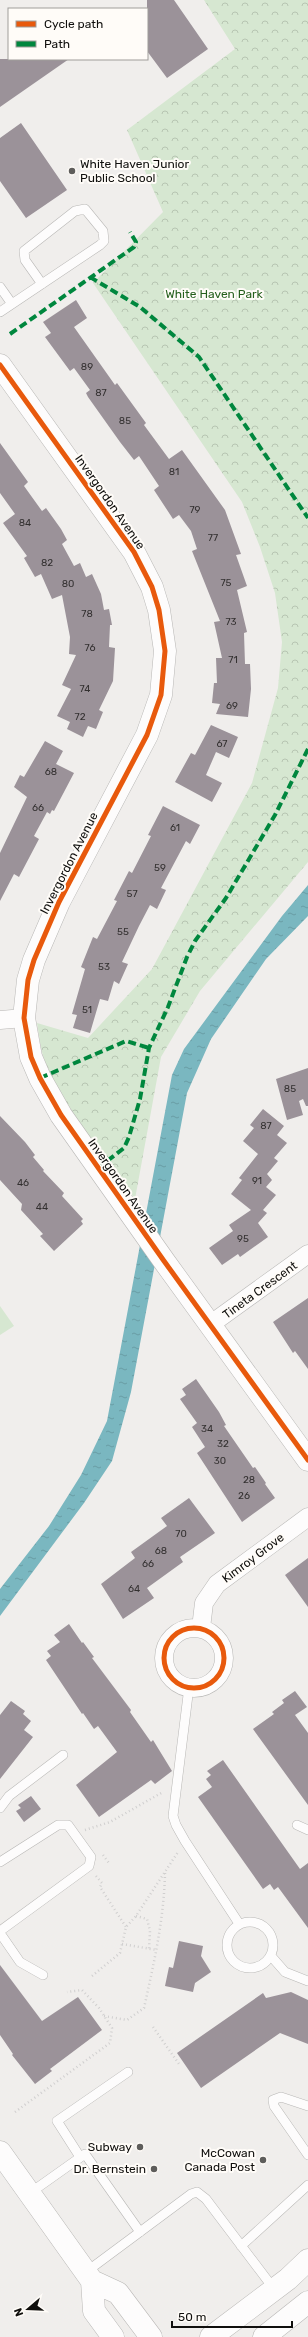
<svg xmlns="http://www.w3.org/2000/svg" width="308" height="2337" viewBox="0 0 308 2337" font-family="Rubik,sans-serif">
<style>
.grass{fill:#d6e7d1}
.park{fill:url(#park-crowns)}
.water{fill:url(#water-ripples)}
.building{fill:#9b9299}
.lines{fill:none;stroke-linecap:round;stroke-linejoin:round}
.service-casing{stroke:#b8b7b5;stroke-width:10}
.minor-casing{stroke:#b8b7b5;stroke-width:19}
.tertiary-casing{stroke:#b8b7b5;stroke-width:23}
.secondary-casing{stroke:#b8b7b5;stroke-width:23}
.path{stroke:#d0cfcf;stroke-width:2.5;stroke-dasharray:1 3;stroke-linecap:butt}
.service{stroke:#fdfcfc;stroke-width:9}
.minor{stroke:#fdfcfc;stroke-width:18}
.tertiary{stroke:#fdfcfc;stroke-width:22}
.secondary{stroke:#fdfcfc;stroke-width:22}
.quiet{stroke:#00873e;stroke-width:4;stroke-dasharray:8 4;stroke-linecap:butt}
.cycleway-casing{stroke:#fffcf8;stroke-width:8}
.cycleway{stroke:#e8590c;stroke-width:5}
.poi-dot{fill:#5e5d5b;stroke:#fffcf8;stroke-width:1.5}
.labels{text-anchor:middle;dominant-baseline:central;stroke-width:4;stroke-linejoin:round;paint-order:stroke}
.number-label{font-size:10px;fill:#333030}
.poi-label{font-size:12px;fill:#100f0d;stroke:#fffcf8;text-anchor:end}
.park-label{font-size:12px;fill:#255f1c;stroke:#fffcf8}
.street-label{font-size:12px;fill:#100f0d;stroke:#fffcf8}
</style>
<defs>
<pattern id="park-crowns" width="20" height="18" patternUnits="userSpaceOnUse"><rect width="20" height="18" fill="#d6e7d1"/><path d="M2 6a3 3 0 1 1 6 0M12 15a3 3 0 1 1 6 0" fill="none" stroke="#b7c5b2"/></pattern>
<pattern id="water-ripples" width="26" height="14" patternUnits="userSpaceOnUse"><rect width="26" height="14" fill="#7ab7c0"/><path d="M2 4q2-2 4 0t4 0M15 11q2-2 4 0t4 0" fill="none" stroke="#689ca4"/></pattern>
</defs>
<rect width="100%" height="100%" fill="#f0eeec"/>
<path class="grass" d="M0,1306L14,1326L0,1335Z"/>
<path class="park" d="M204,0H308V862L200,991L161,1057L135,1199C106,1158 60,1103 43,1056C40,1046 39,1034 37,1023L88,1038L152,969L252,783L278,688L282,642L275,593L260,547L242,502L93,283L163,212L127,130L235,49Z"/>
<path class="water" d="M308,885V916L266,959L211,1039L187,1093L131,1392L112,1461L84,1503L0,1616V1589L49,1526L81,1475L107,1421L172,1075L184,1049L282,916Z"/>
<path class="building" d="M147,0H174L208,49L167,78L147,51Z
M0,59H69L0,107Z
M21,123L67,190L26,218L0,181V138Z
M76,300L87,318L74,327L115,385L117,383L146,423L144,425L169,459L182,450L225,510L241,554L236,555L247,586L237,590L247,632L244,633L245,664H250L251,689L248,717L216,714L220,704L212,703L214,683H217L216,658H222L214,622L220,621L192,551L197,549L191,531L179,515L173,519L154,490L159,486L139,456L134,460L120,442L88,397L86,393L90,390L74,368L70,371L45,337L51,333L43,322Z
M0,443L28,482L24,486L42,511L46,508L61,529L67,540L62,544L74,566L80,563L86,577L92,574L101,594L104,610L109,609L112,625H110L109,647L115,648L113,681L99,710L103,712L96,729L88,726L83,737L67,729L70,722L57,716L71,689L62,685L76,655L69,654L70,637L62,595L52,599L41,574L35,577L24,558L27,556L3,523L15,514L0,493Z
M211,725L238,737L229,758L216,752L206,775L222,783L212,802L175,782L191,753L195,755Z
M45,741L63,751L56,764L74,773L54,811L52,810L50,814L47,812L34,836L39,839L19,877L14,874L0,901V853L27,797L14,787L20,775L24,777Z
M163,806L200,825L190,844L186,841L161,888L166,890L157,909L150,905L139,926L122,962L128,964L119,984L114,981L108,1001L100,999L90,1033L73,1028L77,1015L72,1014L85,969L81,967L93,937L97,939L117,901L114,900L129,871L132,873L151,836L148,835Z
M308,1068V1106H306L303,1099L299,1101L303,1115L287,1120L276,1079Z
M263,1109L284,1126L277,1135L287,1143L274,1158L278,1161L267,1174L272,1180L266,1187L276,1195L263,1210L267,1213L258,1223L268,1237L240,1257L238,1254L222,1265L209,1248L233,1231L229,1225L251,1210L231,1194L242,1180L239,1178L258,1154L243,1141L254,1128L250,1125Z
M0,1116L25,1142L35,1155L33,1157L44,1170L43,1171L64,1193L62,1196L83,1219L81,1221L83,1224L54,1251L40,1236L43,1234L21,1210L22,1204L0,1180Z
M308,1298V1369L295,1351L293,1353L273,1322Z
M196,1379L219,1412L226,1425L224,1426L253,1468L255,1467L266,1483L265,1484L275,1498L242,1522L197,1453L205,1447L192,1427L197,1423L180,1399L186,1395L182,1389Z
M189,1498L215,1533L180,1557L183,1562L147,1588L154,1598L123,1619L101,1584L135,1558L131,1552L167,1526L161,1518Z
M308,1558V1607L285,1575Z
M69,1624L82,1643L83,1642L94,1657L92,1658L131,1710L130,1712L151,1742L153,1740L172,1771L155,1784L151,1780L99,1817L76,1785L117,1752L98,1726L94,1729L83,1713L82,1714L46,1660L51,1656L47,1651L60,1642L54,1635Z
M295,1691L307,1707L295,1715L308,1733V1805L253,1729L274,1714L272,1712L284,1703L282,1700Z
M11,1701L25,1711L23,1714L31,1721L24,1730L33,1737L0,1779V1715Z
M223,1760L300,1869L308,1863V1928L278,1887L274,1890L270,1884L263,1889L198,1797L212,1787L206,1779L211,1775L207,1771Z
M31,1796L41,1809L24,1822L16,1811L21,1808L18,1805Z
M179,1941L203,1946L201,1956L211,1972L195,1983L193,1992L165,1986L169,1967L173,1968Z
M0,1965L42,2021L78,1997L102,2030L50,2069L52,2071L35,2084L12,2055L13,2054L0,2035Z
M291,1992L308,2000V2044L280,2033L201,2088L177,2053L263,1993L266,1998Z"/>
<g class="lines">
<g class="service-casing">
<path id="service" d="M0,287L12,304
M0,312L100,245L104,241L103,231L85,209L75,211L24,251L25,260L42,284
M189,1687L173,1816L176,1825L185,1841L238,1922
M0,1808L9,1796L63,1755
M297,1825L308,1830
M0,1862L58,1825H68L91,1857L89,1866L0,1931
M227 1945a23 23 0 1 1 46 0a23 23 0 1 1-46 0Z
M0,1933L20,1962L43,1975
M271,1956L285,1972L308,1981
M308,2106L281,2097L273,2100L274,2106L308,2155
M80,2157L57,2121L128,2072
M30,2193L85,2154L140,2232
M241,2246L308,2185
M86,2272L191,2194L197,2192L206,2199L274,2289"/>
</g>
<g class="minor-casing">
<path id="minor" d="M0,1020L24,1018
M211,1324L308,1254
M201,1628L204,1603L217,1584L308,1517
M164 1658a30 30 0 1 1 60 0a30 30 0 1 1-60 0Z"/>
</g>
<g class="tertiary-casing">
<path id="tertiary" d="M0,365L134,552L152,587L159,610L165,651L161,695L147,735L59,902L34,960L28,980L24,1018L31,1057L40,1078L61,1115L164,1261L308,1460"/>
</g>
<g class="secondary-casing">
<path id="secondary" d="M0,2152L92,2281L94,2311L113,2337
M92,2281L118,2293L151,2337
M211,2337L288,2279L308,2260
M264,2337L308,2302"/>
</g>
<path class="path" d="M85,1830L110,1822L163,1792
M103,1855L109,1863
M96,1876L102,1883L100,1887L126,1927
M136,1916L147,1919L150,1931L149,1949
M122,1944L157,1950
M92,1976L120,1953L126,1927L136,1916L178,1852
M104,2016L127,2020L144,2008C154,1963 164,1919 165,1873
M153,2027L179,2064
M15,2112L110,2043L112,2028L99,2008L82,1990L67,1992"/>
<use href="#service" class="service"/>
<use href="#minor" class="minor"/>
<use href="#tertiary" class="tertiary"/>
<use href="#secondary" class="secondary"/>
<path class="quiet" d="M90,277L140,307L199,357L308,518
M10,334L134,247L136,242L130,232
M40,1078L126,1041L149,1048
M98,1168L124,1148L129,1137L140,1099L149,1048L168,1007L187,957L195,941L226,898L275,815L308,749"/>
<g class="cycleway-casing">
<path id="cycleway" d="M0,365L134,552L152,587L159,610L165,651L161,695L147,735L59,902L34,960L28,980L24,1018L31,1057L40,1078L61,1115L164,1261L308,1460
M164 1658a30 30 0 1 1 60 0a30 30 0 1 1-60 0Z"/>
</g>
<use href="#cycleway" class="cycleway"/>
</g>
<g class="poi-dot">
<circle cx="72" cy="171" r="4"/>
<circle cx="140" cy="2147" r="4"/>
<circle cx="263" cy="2160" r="4"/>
<circle cx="154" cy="2169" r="4"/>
</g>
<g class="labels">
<g class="number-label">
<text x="87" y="367">89</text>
<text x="101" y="393">87</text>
<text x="125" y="421">85</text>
<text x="174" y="472">81</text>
<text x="195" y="510">79</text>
<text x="25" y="523">84</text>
<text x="213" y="538">77</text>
<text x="47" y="563">82</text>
<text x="226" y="583">75</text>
<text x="68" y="584">80</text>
<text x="87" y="614">78</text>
<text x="231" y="622">73</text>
<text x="90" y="648">76</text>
<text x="233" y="660">71</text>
<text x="85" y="689">74</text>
<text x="232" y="706">69</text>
<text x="80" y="717">72</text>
<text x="222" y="744">67</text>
<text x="51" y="772">68</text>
<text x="38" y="808">66</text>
<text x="175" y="828">61</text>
<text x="160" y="868">59</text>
<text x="132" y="894">57</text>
<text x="123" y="932">55</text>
<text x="104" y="967">53</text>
<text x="87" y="1010">51</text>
<text x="290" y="1089">85</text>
<text x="266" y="1126">87</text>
<text x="257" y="1181">91</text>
<text x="23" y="1183">46</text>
<text x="42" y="1207">44</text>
<text x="243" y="1239">95</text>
<text x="207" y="1429">34</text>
<text x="223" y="1444">32</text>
<text x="220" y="1461">30</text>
<text x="249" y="1480">28</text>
<text x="244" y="1496">26</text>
<text x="181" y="1534">70</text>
<text x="161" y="1551">68</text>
<text x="148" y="1564">66</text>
<text x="134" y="1589">64</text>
</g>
<g class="poi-label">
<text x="80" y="164" text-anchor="start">White Haven Junior<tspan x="80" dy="14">Public School</tspan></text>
<text x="132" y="2147">Subway</text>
<text x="255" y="2153">McCowan<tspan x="255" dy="14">Canada Post</tspan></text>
<text x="146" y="2169">Dr. Bernstein</text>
</g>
<g class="park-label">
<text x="214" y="294">White Haven Park</text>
</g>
<g class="street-label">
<text transform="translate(110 502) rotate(55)">Invergordon Avenue</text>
<text transform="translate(69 863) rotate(-63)">Invergordon Avenue</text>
<text transform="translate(123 1186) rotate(55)">Invergordon Avenue</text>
<text transform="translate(260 1290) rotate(-36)">Tineta Crescent</text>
<text transform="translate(253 1558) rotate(-37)">Kimroy Grove</text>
</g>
</g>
<rect x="8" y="8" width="140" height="52" fill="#fffcf8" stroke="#9f9d9a"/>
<rect x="16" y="21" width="20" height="6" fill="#e8590c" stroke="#9f9d9a"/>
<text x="44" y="28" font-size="12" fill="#100f0d">Cycle path</text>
<rect x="16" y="41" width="20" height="6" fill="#00873e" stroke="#9f9d9a"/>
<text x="44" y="48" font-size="12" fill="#100f0d">Path</text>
<g transform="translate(28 2309) rotate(251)" stroke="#fffcf8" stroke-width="3" paint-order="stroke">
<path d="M0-3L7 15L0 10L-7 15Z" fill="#100f0d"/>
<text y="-6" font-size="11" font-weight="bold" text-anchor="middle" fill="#100f0d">N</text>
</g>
<path d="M172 2321v6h120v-6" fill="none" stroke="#100f0d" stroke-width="2"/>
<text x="178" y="2321" font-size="12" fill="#100f0d" stroke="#fffcf8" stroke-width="3" paint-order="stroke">50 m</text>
</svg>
